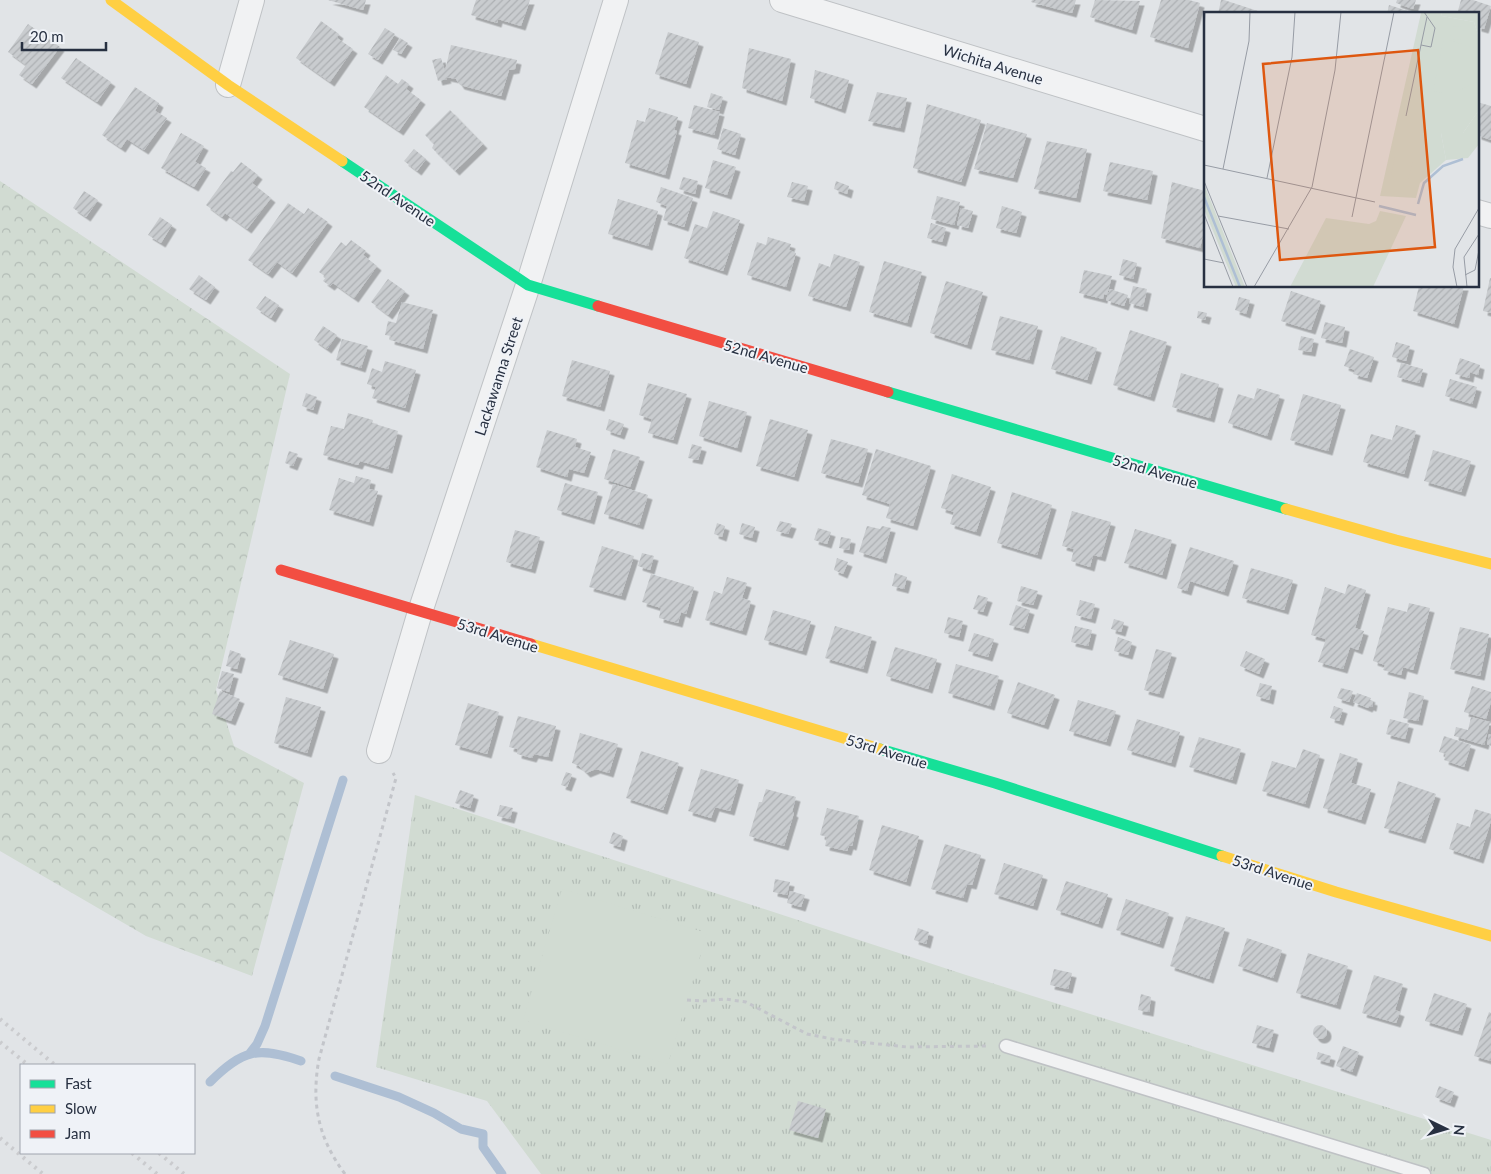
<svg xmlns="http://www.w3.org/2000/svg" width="1491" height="1174" viewBox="0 0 1491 1174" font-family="Lato,sans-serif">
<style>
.grass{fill:url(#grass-tufts)}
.forest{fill:url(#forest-crowns)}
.garden{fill:#d1dbd2}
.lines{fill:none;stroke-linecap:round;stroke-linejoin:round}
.stream{stroke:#aebfd4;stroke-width:9}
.building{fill:url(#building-hatch);filter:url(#shadow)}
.lane-casing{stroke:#bfc2c5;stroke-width:15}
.street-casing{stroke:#bfc2c5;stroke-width:26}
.path{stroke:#c3c5ca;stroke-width:3;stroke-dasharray:4 4;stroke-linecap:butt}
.lane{stroke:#f1f2f3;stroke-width:12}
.street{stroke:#f1f2f3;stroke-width:24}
.fast{stroke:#16e098;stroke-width:11}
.slow{stroke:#ffcf43;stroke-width:11}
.jam{stroke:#f24e42;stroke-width:11}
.rail{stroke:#cacbce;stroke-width:4;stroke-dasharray:2.5 5;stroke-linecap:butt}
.labels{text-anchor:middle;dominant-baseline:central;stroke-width:4;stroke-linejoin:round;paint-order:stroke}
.street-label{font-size:15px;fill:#273041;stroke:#eff2f7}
.inset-river{fill:none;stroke:#aebfd4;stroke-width:2.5}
.inset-road{fill:none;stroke:#979ca5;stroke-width:1}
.view{fill:#de570f;fill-opacity:0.15;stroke:#de570f;stroke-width:2.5}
.inset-edge{fill:none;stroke:#273041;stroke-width:2.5}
</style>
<defs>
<pattern id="grass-tufts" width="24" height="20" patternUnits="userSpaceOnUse" patternTransform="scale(1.25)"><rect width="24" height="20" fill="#d1dbd2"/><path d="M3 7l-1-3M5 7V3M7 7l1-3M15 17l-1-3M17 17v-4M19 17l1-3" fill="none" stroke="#b3bcb6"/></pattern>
<pattern id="forest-crowns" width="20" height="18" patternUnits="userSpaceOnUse" patternTransform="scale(1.25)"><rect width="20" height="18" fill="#d1dbd2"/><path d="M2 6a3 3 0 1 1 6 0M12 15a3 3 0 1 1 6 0" fill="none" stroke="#b3bcb6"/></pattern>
<pattern id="building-hatch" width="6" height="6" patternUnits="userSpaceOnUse" patternTransform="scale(1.25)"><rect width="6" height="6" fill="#c9cccf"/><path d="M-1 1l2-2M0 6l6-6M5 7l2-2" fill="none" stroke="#adb0b3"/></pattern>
<filter id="shadow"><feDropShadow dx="4.5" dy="4.5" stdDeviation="0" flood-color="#0004"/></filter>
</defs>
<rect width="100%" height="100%" fill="#e1e4e7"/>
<path class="grass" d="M415,795L966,975L1491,1140V1174H541L487,1101L376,1067Z"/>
<path class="forest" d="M0,181L290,374L216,690L234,746L304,783L252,976L146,936L0,851Z"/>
<path class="garden" d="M562,889L707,933L668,1064L523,1020Z"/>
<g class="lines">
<path class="stream" d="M250,1053L257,1044L265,1026L343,780
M335,1076L399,1097L434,1113L461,1129L483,1134V1147L502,1174
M210,1082C242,1050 258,1046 301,1061"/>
</g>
<path class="building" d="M328,0H366L363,10Z
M476,0H530L521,26L498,19L497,23L471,15Z
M1032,0H1076L1072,13L1031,2Z
M1095,0L1140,1L1132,30L1090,17Z
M1161,0H1189L1200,3L1188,48L1150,37Z
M1221,0H1224L1267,14H1218Z
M1397,0H1416L1413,9L1396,3Z
M1461,0H1473L1491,6L1484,29L1477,27V14H1457Z
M1389,5L1414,13L1413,14H1387Z
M321,21L339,34L337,38L353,49L330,82L296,58Z
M28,24L60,47L32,84L19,75L26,65L8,52Z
M385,28L395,34L378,60L368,54Z
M668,32L699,42L686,84L655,74Z
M400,38L408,43L401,54L393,50Z
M451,45L517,60L515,69L509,70L501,96L460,85L456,79L446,77L447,79L438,81L432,60L441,58L445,71Z
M749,48L791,59L782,101L742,88Z
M76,58L111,82L97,102L61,78Z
M815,70L849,80L841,109L810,98Z
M386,75L398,84L402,79L409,84L406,89L421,100L399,131L364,107Z
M135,87L159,103L155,111L167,118L144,150L127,139L121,148L102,135Z
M877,92L907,98L900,128L868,121Z
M711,93L723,97L719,110L707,107Z
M1477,102L1491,106V140L1477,135Z
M927,104L981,120L961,182L913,168Z
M694,105L720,112L714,135L688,128Z
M649,108L678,117L674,130L677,131L665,175L625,163L637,120L645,122Z
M450,110L483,144L455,171L432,148L434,144L425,135Z
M987,123L1027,134L1013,178L974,169Z
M723,128L741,134L735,155L717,149Z
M181,133L204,146L195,162L206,168L194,187L161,168Z
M1047,141L1087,149L1076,198L1034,189Z
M414,149L426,159L417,171L404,161Z
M713,160L736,167L727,195L705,188Z
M241,162L258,175L252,183L271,198L247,229L225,213L222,217L206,205L231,171L233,172Z
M1110,162L1153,171L1147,200L1103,191Z
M683,177L698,181L695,194L679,189Z
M836,181L849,186L847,194L834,189Z
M792,182L808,186L804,201L787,197Z
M1172,182L1205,191V227L1200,248L1161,238Z
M661,187L693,198L684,227L663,220L667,206L656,202Z
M84,191L98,200L86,217L73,208Z
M937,196L960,202L954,225L931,219Z
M618,199L658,211L648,246L608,234Z
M288,203L304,214L308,208L328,222L292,273L277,262L268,274L248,260Z
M1002,206L1022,212L1016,233L996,228Z
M961,208L973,211L968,228L957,225Z
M713,211L740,220L723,271L684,258L695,224L707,228Z
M160,217L172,225L161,243L148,235Z
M931,223L946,228L942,242L927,238Z
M768,237L791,244L789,250L796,253L786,287L747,275L757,242L766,245Z
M351,240L366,251L363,255L377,266L354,298L333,283L330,286L323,281L326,277L319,272L341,242L346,246Z
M834,254L860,262L846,307L808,296L819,263L830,267Z
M1123,259L1137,263L1133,279L1119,275Z
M884,261L922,272L907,323L869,312Z
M1084,270L1112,276L1107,295L1104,294L1103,299L1079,293Z
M199,275L215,287L206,300L189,289Z
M1490,278H1491V313L1483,311Z
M388,279L405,291L388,315L371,302Z
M946,281L983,292L967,345L930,333Z
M1133,286L1147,289L1143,307L1129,303Z
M1419,286H1464L1454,324L1413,311Z
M1110,289L1128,295L1124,306L1106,300Z
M1291,291L1321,301L1311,330L1281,321Z
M265,296L279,305L271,318L256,308Z
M1239,297L1250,300L1246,314L1235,310Z
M402,302L433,310L423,349L390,340L391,336L385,335L388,321L396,323Z
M1198,311L1207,313L1205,320L1197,318Z
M1000,316L1038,326L1029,360L991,350Z
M1325,322L1345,327L1342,343L1321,338Z
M323,326L337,335L327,349L314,340Z
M1130,330L1167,342L1150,397L1113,385Z
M1061,336L1097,348L1087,380L1051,369Z
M1301,336L1314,339L1311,352L1298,350Z
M342,339L368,346L361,368L336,360Z
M1396,342L1410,346L1406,361L1392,357Z
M1350,349L1374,357L1367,378L1353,374L1355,370L1344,366Z
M1460,358L1480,365L1478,375L1470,372L1469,378L1455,374Z
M572,360L610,371L600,407L562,396Z
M385,361L416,370L405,408L372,398L376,387L367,384L372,368L382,372Z
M1401,363L1423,369L1419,383L1397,377Z
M1181,373L1219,384L1210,418L1172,407Z
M1450,379L1477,387L1472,404L1445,396Z
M648,383L687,394L673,440L648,433L652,419L639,415Z
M1257,388L1280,395L1267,436L1228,423L1238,394L1254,399Z
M306,393L317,397L313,410L302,406Z
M1303,394L1341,405L1328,451L1290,440Z
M709,401L747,412L737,448L699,436Z
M348,413L373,420L372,423L398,431L388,469L360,461L358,465L323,455L331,426L344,429Z
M609,419L624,424L620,435L606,430Z
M770,419L808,430L794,477L756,466Z
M1396,425L1416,431L1404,474L1363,462L1371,434L1392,440Z
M547,430L577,439L575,447L591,452L584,473L569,469L567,477L536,467Z
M831,439L868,449L858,483L821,473Z
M692,444L702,447L698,460L688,458Z
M613,449L640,457L630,487L604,479Z
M876,449L931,466L913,526L886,518L890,504L862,495Z
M1433,450L1471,461L1461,492L1424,481Z
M289,451L298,454L293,466L285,463Z
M952,474L991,487L976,532L950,524L954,512L941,508Z
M356,476L371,480L369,489L378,491L369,522L329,510L339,478L354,483Z
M565,483L598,492L590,520L557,510Z
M613,484L648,495L639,525L604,514Z
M1012,492L1052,505L1037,555L997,543Z
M1072,511L1111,522L1101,557L1093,555L1090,567L1071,561L1074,549L1062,546Z
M780,521L792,524L788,534L776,531Z
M717,523L725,526L722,537L714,534Z
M742,523L755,527L752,538L739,534Z
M867,526L880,529L882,526L891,528L882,559L859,552Z
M818,528L831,532L827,544L814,540Z
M1135,529L1172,540L1162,575L1124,563Z
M515,530L540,537L531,569L506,562Z
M841,537L851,539L849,550L839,548Z
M602,546L634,556L621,596L589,587Z
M1190,547L1234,561L1224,592L1190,581L1187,591L1177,588Z
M642,553L654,556L650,570L638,566Z
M837,558L848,562L843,574L834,570Z
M1251,568L1293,580L1284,610L1242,598Z
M895,573L907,577L904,589L892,586Z
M651,574L694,587L686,614L681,612L678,623L659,618L661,608L642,602Z
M727,577L747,583L742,598L751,601L742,631L705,620L714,591L722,594Z
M1348,584L1366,590L1355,628L1364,631L1358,650L1350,647L1343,669L1318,662L1326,639L1311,635L1325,587L1345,594Z
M1021,586L1038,591L1033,605L1017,601Z
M978,595L988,598L983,612L973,609Z
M1080,600L1095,604L1091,619L1076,615Z
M1409,603L1430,608L1413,670L1403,667L1401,675L1383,670L1385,665L1373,661L1388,607L1407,612Z
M1016,605L1030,610L1024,629L1009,625Z
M773,610L811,621L802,651L764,640Z
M948,617L963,621L959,637L944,633Z
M1114,619L1124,622L1121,632L1111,629Z
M835,626L872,637L863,669L825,658Z
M1075,626L1092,630L1088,646L1071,642Z
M1460,627L1489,634L1480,676L1450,669Z
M974,633L994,639L988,657L968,651Z
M1118,637L1132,642L1128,655L1114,651Z
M290,640L334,654L323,689L278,675Z
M895,647L937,659L928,689L886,676Z
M1156,649L1172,653L1159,694L1144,690Z
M230,650L241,654L237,669L226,666Z
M1246,651L1265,659L1259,674L1240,666Z
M956,664L999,676L990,706L948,693Z
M222,671L234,674L229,692L217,688Z
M1018,682L1055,695L1044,725L1007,713Z
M1260,683L1272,686L1269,700L1256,696Z
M1472,686L1491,692V702L1486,719L1464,712Z
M1341,688L1353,691L1349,702L1337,698Z
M220,691L240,699L231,721L212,714Z
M1409,692L1424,696L1418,721L1403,718Z
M1357,693L1371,698L1370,700L1373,701L1372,707L1369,706L1368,708L1353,702Z
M286,697L321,707L307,753L274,743Z
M1078,700L1116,711L1106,742L1069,731Z
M468,703L499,712L487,754L455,745Z
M1334,706L1343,709L1339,721L1330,718Z
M518,716L556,726L548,757L534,754L532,758L517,754L518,749L509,747Z
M1471,717L1490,722L1484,745L1454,736L1456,727L1468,730Z
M1137,719L1180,732L1171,763L1127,750Z
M1390,719L1409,724L1405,739L1386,734Z
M580,733L618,744L609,773L596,769L586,773L579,766L572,763Z
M1489,734L1491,735V746L1487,744Z
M1444,736L1471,745L1464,767L1444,760L1446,754L1439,752Z
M1199,737L1241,749L1232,780L1189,767Z
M1303,749L1320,755L1305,804L1262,791L1272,761L1296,768Z
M641,751L679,763L663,810L626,798Z
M1340,753L1358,759L1351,783L1371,789L1361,820L1323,808Z
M701,769L739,780L730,811L715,807L711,818L688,811Z
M566,772L572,774L567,787L561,785Z
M1398,781L1436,794L1421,839L1384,828Z
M766,789L796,797L792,812L794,813L784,846L749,836L759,802H762Z
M460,790L474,795L470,808L455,803Z
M500,805L513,808L510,819L497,816Z
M827,808L859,816L852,846L849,845L847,851L825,846L827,837L820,835Z
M1475,809L1491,814V821L1479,859L1449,849L1457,823L1470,827Z
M882,825L919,836L906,882L869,870Z
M613,832L623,836L620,847L609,843Z
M945,844L981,855L972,885L967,884L963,898L931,889Z
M1004,863L1043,875L1033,906L994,894Z
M775,879L790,882L787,895L773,892Z
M1066,881L1108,894L1098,924L1056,910Z
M790,891L805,895L801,907L787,903Z
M1126,899L1169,913L1159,944L1116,930Z
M1186,916L1225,928L1209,979L1170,966Z
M918,928L929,932L926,944L914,940Z
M1247,938L1282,950L1273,978L1238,966Z
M1308,953L1348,966L1336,1005L1296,993Z
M1054,969L1072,973L1068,989L1050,985Z
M1374,975L1403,984L1395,1010L1400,1012L1396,1023L1362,1013Z
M1434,993L1467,1004L1458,1031L1425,1021Z
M1141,994L1151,997L1149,1012L1138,1010Z
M1489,1012L1491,1013V1061L1474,1056Z
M1313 1032a7 7 0 1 1 14 0a7 7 0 1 1-14 0Z
M1257,1025L1274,1030L1269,1048L1252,1043Z
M1343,1046L1359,1052L1352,1072L1336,1066Z
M1318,1052L1331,1056L1329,1063L1316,1059Z
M1439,1086L1454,1092L1450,1103L1435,1097Z
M798,1101L826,1109L818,1138L789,1130Z"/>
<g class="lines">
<g class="lane-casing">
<path id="lane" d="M1006,1046L1424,1174"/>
</g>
<g class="street-casing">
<path id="street" d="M782,0L1205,129
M228,85L252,0
M1477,212L1491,216
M379,751L420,612L528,285L616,0"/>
</g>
<path class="path" d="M687,1000L703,1001L725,999L746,1002L807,1034L832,1039L907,1047L988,1046
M345,1174C318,1138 311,1103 319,1059L396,778L393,773"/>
<use href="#lane" class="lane"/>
<use href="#street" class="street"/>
<path class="fast" d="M342,161L528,285L598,306
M888,392L1286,509
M880,749L995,783L1222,856"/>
<path class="slow" d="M111,0L228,85L342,161
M1286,509L1396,540L1491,564
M531,644L880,749
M1222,856L1336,892L1491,936"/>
<path class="jam" d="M598,306L888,392
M281,570L531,644"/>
<path class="rail" d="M0,1019L55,1065
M0,1042L28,1065
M0,1138L43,1174
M132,1153L157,1174
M159,1153L184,1174"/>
</g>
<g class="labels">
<g class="street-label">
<text transform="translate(993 64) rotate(17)">Wichita Avenue</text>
<text transform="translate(398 198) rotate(34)">52nd Avenue</text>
<text transform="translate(766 356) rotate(16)">52nd Avenue</text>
<text transform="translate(498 376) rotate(-72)">Lackawanna Street</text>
<text transform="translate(1155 471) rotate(16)">52nd Avenue</text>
<text transform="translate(498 635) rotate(17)">53rd Avenue</text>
<text transform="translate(887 751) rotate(17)">53rd Avenue</text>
<text transform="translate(1273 872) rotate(18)">53rd Avenue</text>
</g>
</g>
<g transform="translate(1204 12)">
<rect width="275" height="275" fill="#e1e4e7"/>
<path d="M214,0H237L238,4L270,10L275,26V98L259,121H237L242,148L216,171L212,186L176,184L217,1ZM0,172L41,275H32L0,197Z" fill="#d1dbd2"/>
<path d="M237,0H275V26L270,10L238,4ZM275,98V132L264,146L242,148L237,121H259ZM176,199L202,204L169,275H86L122,206L165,212L172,209Z" fill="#d1dbd2"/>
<path d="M246 21a7 7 0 1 1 14 0a7 7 0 1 1-14 0ZM244,28L275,37V69L250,81H239L229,79L239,30ZM191,144L209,148L204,168L187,164Z" fill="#d1dbd2"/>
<path class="inset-river" d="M0,185L36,275M214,192L220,171L239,154L259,147M175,194L212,203"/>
<path class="inset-road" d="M220,0L231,16L227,35L217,33L223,5M0,20L1,0M202,104L217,33M0,153L171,190M19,157L45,29L46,0M63,166L88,45L91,0M0,169L43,275M0,202L29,275M14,204L85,217M148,205L190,0M0,247L20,251M261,263L271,258L275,238M50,275L108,175L131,58L137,0M253,275L249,255L251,237L275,196M263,275L260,245L275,222"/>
<path class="view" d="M214,38L231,235L76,248L59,52Z"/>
<rect width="275" height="275" class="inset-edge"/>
</g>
<rect x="20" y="1064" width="175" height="90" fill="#eff2f7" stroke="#9fa4ae"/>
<rect x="30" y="1080" width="25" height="8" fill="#16e098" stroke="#9fa4ae"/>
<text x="65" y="1089" font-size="15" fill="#273041">Fast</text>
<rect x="30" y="1105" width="25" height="8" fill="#ffcf43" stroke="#9fa4ae"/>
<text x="65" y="1114" font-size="15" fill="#273041">Slow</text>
<rect x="30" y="1130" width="25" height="8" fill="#f24e42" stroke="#9fa4ae"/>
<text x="65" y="1139" font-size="15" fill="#273041">Jam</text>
<g transform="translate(1446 1129) rotate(95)" stroke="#eff2f7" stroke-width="4" paint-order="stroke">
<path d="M0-4L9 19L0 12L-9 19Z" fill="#273041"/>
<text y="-8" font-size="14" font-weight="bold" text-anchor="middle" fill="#273041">N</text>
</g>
<path d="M22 42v8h84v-8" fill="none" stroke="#273041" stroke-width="2.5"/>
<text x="30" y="42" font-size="15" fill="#273041" stroke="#eff2f7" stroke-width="4" paint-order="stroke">20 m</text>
</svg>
